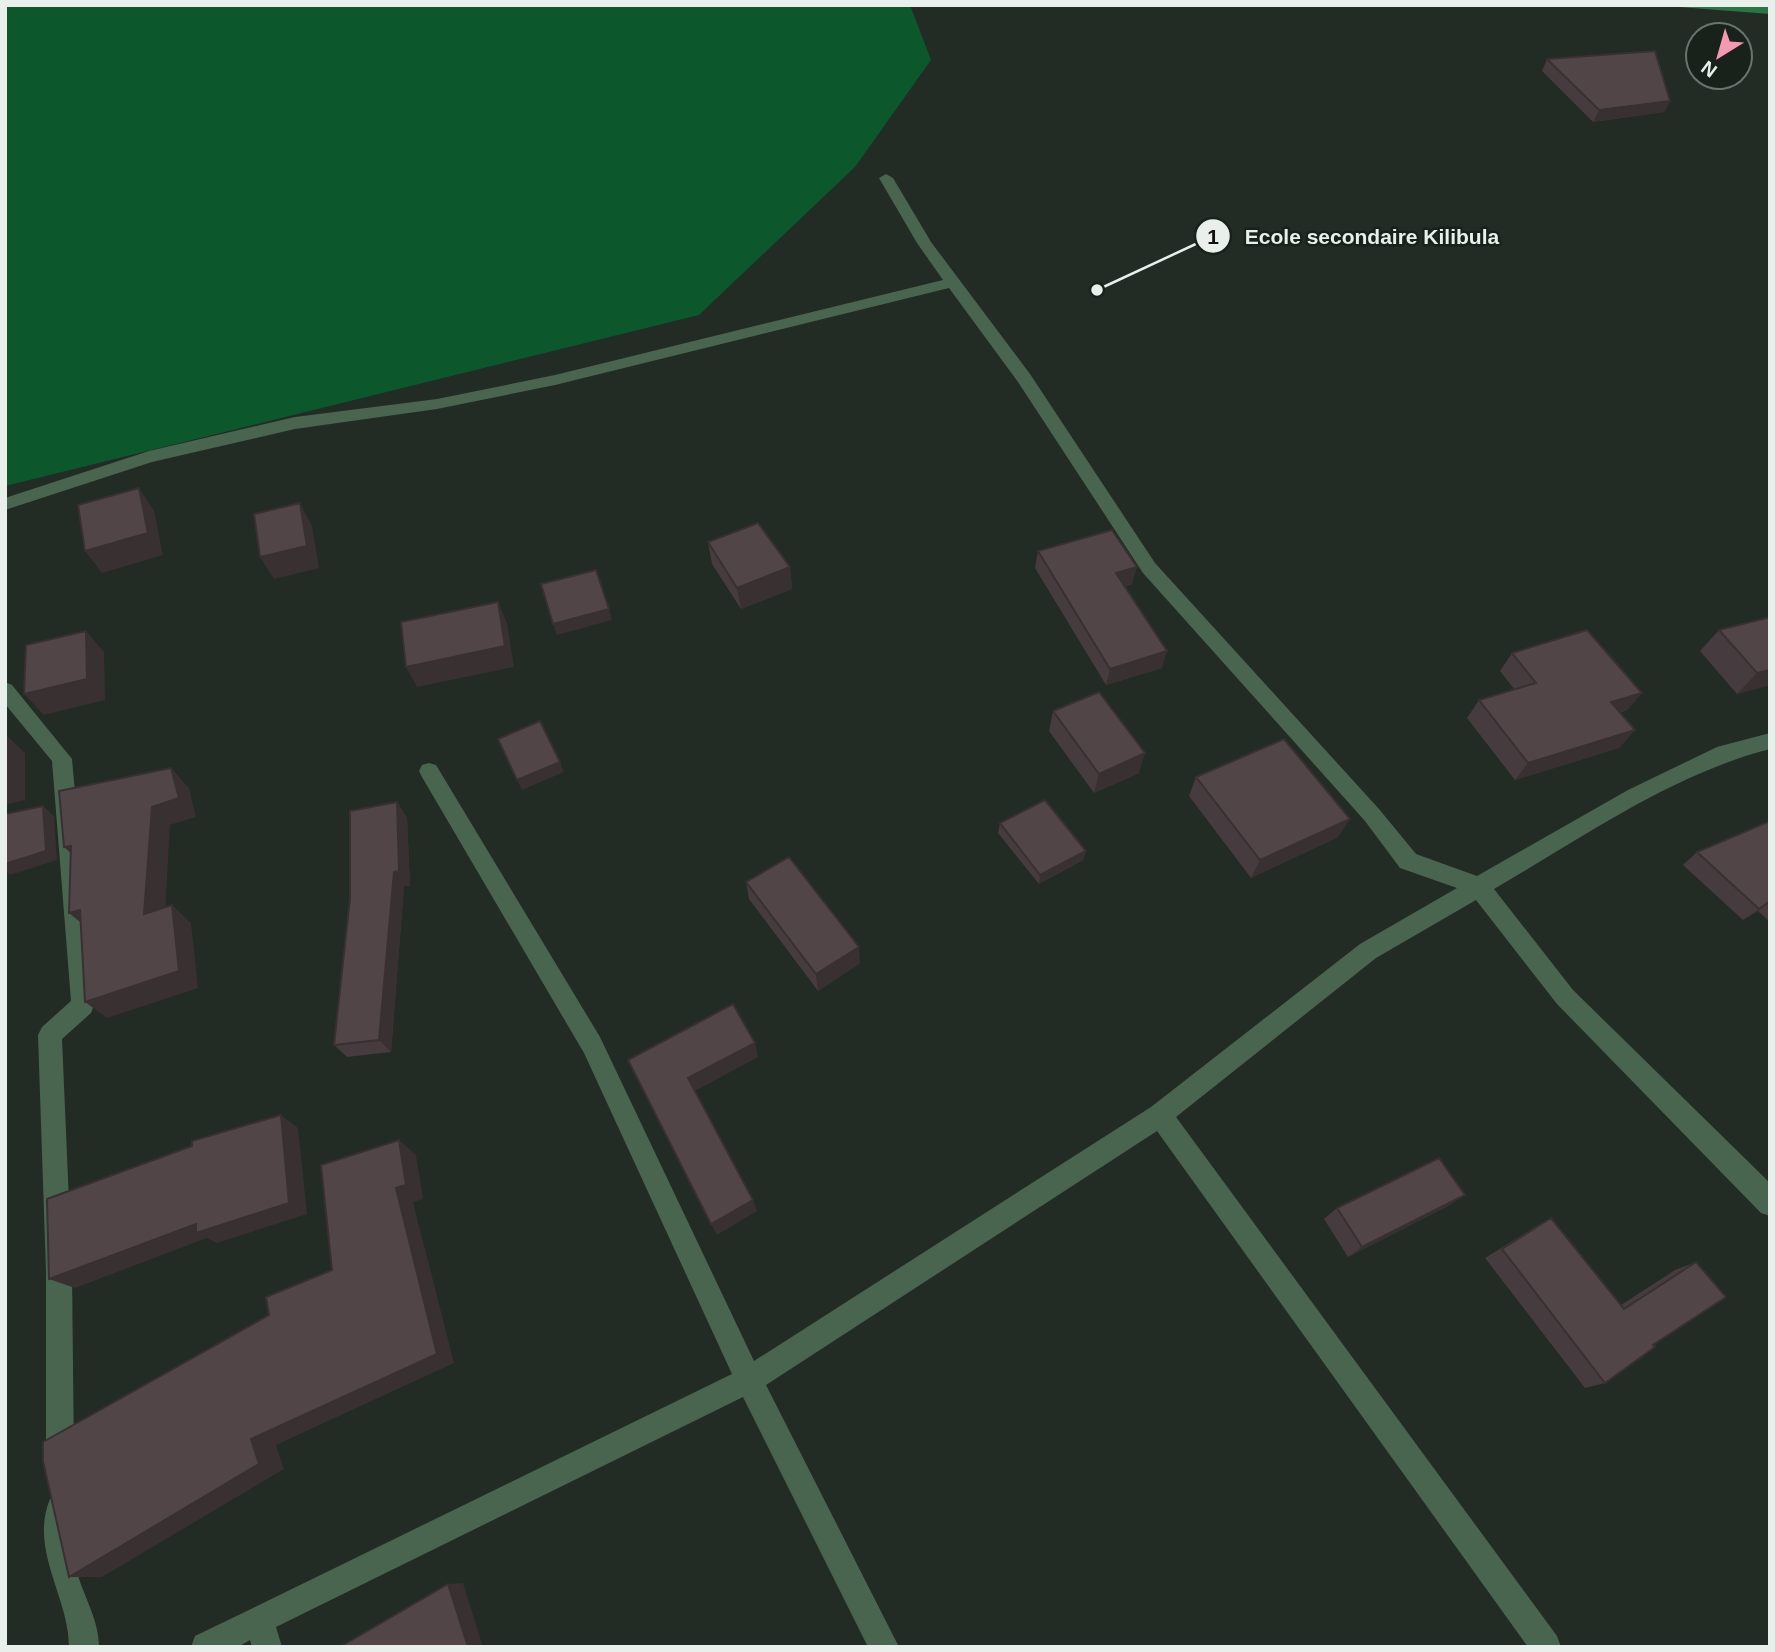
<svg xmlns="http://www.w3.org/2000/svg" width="1775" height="1652" viewBox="0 0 1775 1652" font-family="Helvetica,sans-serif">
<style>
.green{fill:#0c572b}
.water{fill:#2b7444}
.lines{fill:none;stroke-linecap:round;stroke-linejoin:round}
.street{fill:#496550;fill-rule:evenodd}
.wall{fill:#463b3e}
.shaded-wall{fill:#393032}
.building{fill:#514548;stroke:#393032;stroke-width:2}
.leader{fill:none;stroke:#e9efea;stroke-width:2.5}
.callout-dot{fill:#e9efea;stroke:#19211b;stroke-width:2.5}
.mark-label{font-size:21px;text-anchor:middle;font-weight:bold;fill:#111}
.callout-label{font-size:21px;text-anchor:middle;font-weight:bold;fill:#e9efea;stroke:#19211b;stroke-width:5;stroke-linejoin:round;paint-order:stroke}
</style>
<rect width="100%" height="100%" fill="#232b25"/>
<path class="green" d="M5,5H910L931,60L855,167L699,315L5,486Z"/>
<path class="water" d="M1653,5H1770V14Z"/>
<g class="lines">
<path class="street" d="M886,174L893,178L931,242L1030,374L1155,563L1379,809L1416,854L1477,876L1628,790L1717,747L1770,733V749C1670,775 1582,838 1494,889L1573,990L1766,1179L1770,1184V1216L1761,1213L1557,1004L1476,900L1376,958L1176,1117L1557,1636L1561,1647H1528L1157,1131L766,1385L899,1647H868L743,1397L276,1627L282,1647H252L250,1640L238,1647H191L195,1636L249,1610L732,1374L584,1053L422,777L419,771L422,765L429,763L436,765L600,1037L754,1361L1151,1107L1360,944L1457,888L1400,868L1365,821L1143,573L1018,382L949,288L555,385L437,409L295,429L152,462L5,510V498L149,451L295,417L437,399L555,375L943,280L917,243L879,178Z
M5,682L12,685L72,759L94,1005L91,1013L62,1039L72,1272L74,1460L70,1470L60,1474L50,1470L46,1460V1272L38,1035L42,1027L71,1001L52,761L5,704Z
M60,1495L70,1499C78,1518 72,1538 74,1558C78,1589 99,1615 99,1647H69C69,1597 29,1550 50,1499Z"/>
</g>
<path class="wall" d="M1547,59L1670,101L1664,112L1593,122L1542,71Z
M708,542L790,567L792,589L741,609L712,564Z
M1038,551L1132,584L1125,587L1162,668L1106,685L1035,568Z
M1719,630L1770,685L1737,694L1700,651Z
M1512,653L1642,693L1627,710L1620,713L1635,730L1619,748L1515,780L1467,718L1479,700L1514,689L1500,671Z
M1053,711L1139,773L1094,793L1049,731Z
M1196,777L1338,837L1251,878L1189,796Z
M397,802L407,818L410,886H404L391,1052L347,1057L334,1045L350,898Z
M1770,821V922L1758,911L1743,920L1683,865L1697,852Z
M1000,823L1086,851L1083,860L1039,884L998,833Z
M746,882L860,963L818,991L749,899Z
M1465,1195L1448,1206L1348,1257L1324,1219L1337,1208Z
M1551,1218L1621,1305L1675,1270L1696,1262L1653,1345L1605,1383L1585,1388L1485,1258L1533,1228Z"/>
<path class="shaded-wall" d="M1670,101L1664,112L1593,122L1599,110Z
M139,488L154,511L163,555L102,573L85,551Z
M300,503L312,526L319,568L274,579L260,557Z
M790,567L792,589L741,609L737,588Z
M1137,567L1132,584L1112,590L1116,573Z
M498,602L507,623L514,667L417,687L406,667Z
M609,609L612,620L557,635L553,624Z
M86,631L104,652L105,700L44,715L24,694Z
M1167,651L1162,668L1106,685L1110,669Z
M1770,670V685L1737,694L1757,673Z
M1642,693L1627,710L1596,720L1611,702Z
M1635,730L1619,748L1515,780L1528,763Z
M5,734L25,753V800L5,805Z
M1145,753L1139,773L1094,793L1099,774Z
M560,762L564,772L522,790L517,780Z
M171,768L189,788L196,817L170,825L164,931L144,914L152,807Z
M397,802L407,818L410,886H404L391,1052L379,1040Z
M43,806L54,816L57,860L10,875L5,871V864Z
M1350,819L1338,837L1251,878L1260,860Z
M71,846L84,865L64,847Z
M1086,851L1083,860L1039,884L1040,875Z
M1770,901L1758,911L1743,920L1759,909Z
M172,905L191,923L198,988L107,1018L85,1002Z
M80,910L90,930L69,913Z
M859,947L860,963L818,991L816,974Z
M755,1043L758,1057L693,1092L688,1078Z
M281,1115L298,1128L307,1214L217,1243L207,1238L75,1288L49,1279Z
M399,1140L416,1155L423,1199L413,1202L454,1363L276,1445L284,1469L102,1577H69L251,1439L396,1188Z
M1465,1195L1448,1206L1348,1257L1362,1247Z
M753,1200L757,1211L717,1235L711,1224Z
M463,1583L483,1647H468L448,1584Z"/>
<path class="building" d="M1655,51L1670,101L1599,110L1547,59Z
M139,488L148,533L85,551L78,505Z
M300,503L307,546L260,557L254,514Z
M758,523L790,567L737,588L708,542Z
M1112,530L1137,567L1116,573L1167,651L1110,669L1038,551Z
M596,570L609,609L553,624L541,584Z
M498,602L505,646L406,667L401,622Z
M1770,617V670L1757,673L1719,630Z
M1587,630L1642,693L1611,702L1635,730L1528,763L1479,700L1536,683L1512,653Z
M86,631L87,679L24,694L26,645Z
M1099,692L1145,753L1099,774L1053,711Z
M540,721L560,762L517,780L498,739Z
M1284,739L1350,819L1260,860L1196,777Z
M171,768L179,798L152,807L144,914L172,905L179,971L85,1002L80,910L69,913L71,846L64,847L59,791Z
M1045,800L1086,851L1040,875L1000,823Z
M397,802L399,871L394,872L379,1040L334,1045L350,898V811Z
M43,806L46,851L5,864V814Z
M1770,821V901L1759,909L1697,852Z
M789,857L859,947L816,974L746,882Z
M733,1004L755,1043L688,1078L753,1200L711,1224L628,1060Z
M281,1115L289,1203L196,1233V1224L49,1279L47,1199L192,1146V1141Z
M399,1140L406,1185L396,1188L437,1354L251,1439L259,1464L69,1577L43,1461V1442L269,1315L266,1297L332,1270L321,1165Z
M1439,1158L1465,1195L1362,1247L1337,1208Z
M1551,1218L1624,1309L1696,1262L1726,1297L1653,1345L1655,1347L1605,1383L1502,1249Z
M448,1584L468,1647H340Z"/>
<path class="leader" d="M1097 290L1213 236"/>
<g class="callout-dot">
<circle cx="1097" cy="290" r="7"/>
<circle cx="1213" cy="236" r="18"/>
</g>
<g class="mark-label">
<text x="1213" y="244">1</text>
</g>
<g class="callout-label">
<text x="1372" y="244">Ecole secondaire Kilibula</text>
</g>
<rect width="1775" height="1652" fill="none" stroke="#e9efea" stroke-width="14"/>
<g transform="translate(1719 56) rotate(217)"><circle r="33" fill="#19211b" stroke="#6c736e" stroke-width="2"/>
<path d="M0-5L12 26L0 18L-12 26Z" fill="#f29aaf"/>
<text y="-10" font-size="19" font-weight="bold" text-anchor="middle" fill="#e9efea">N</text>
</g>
</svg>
